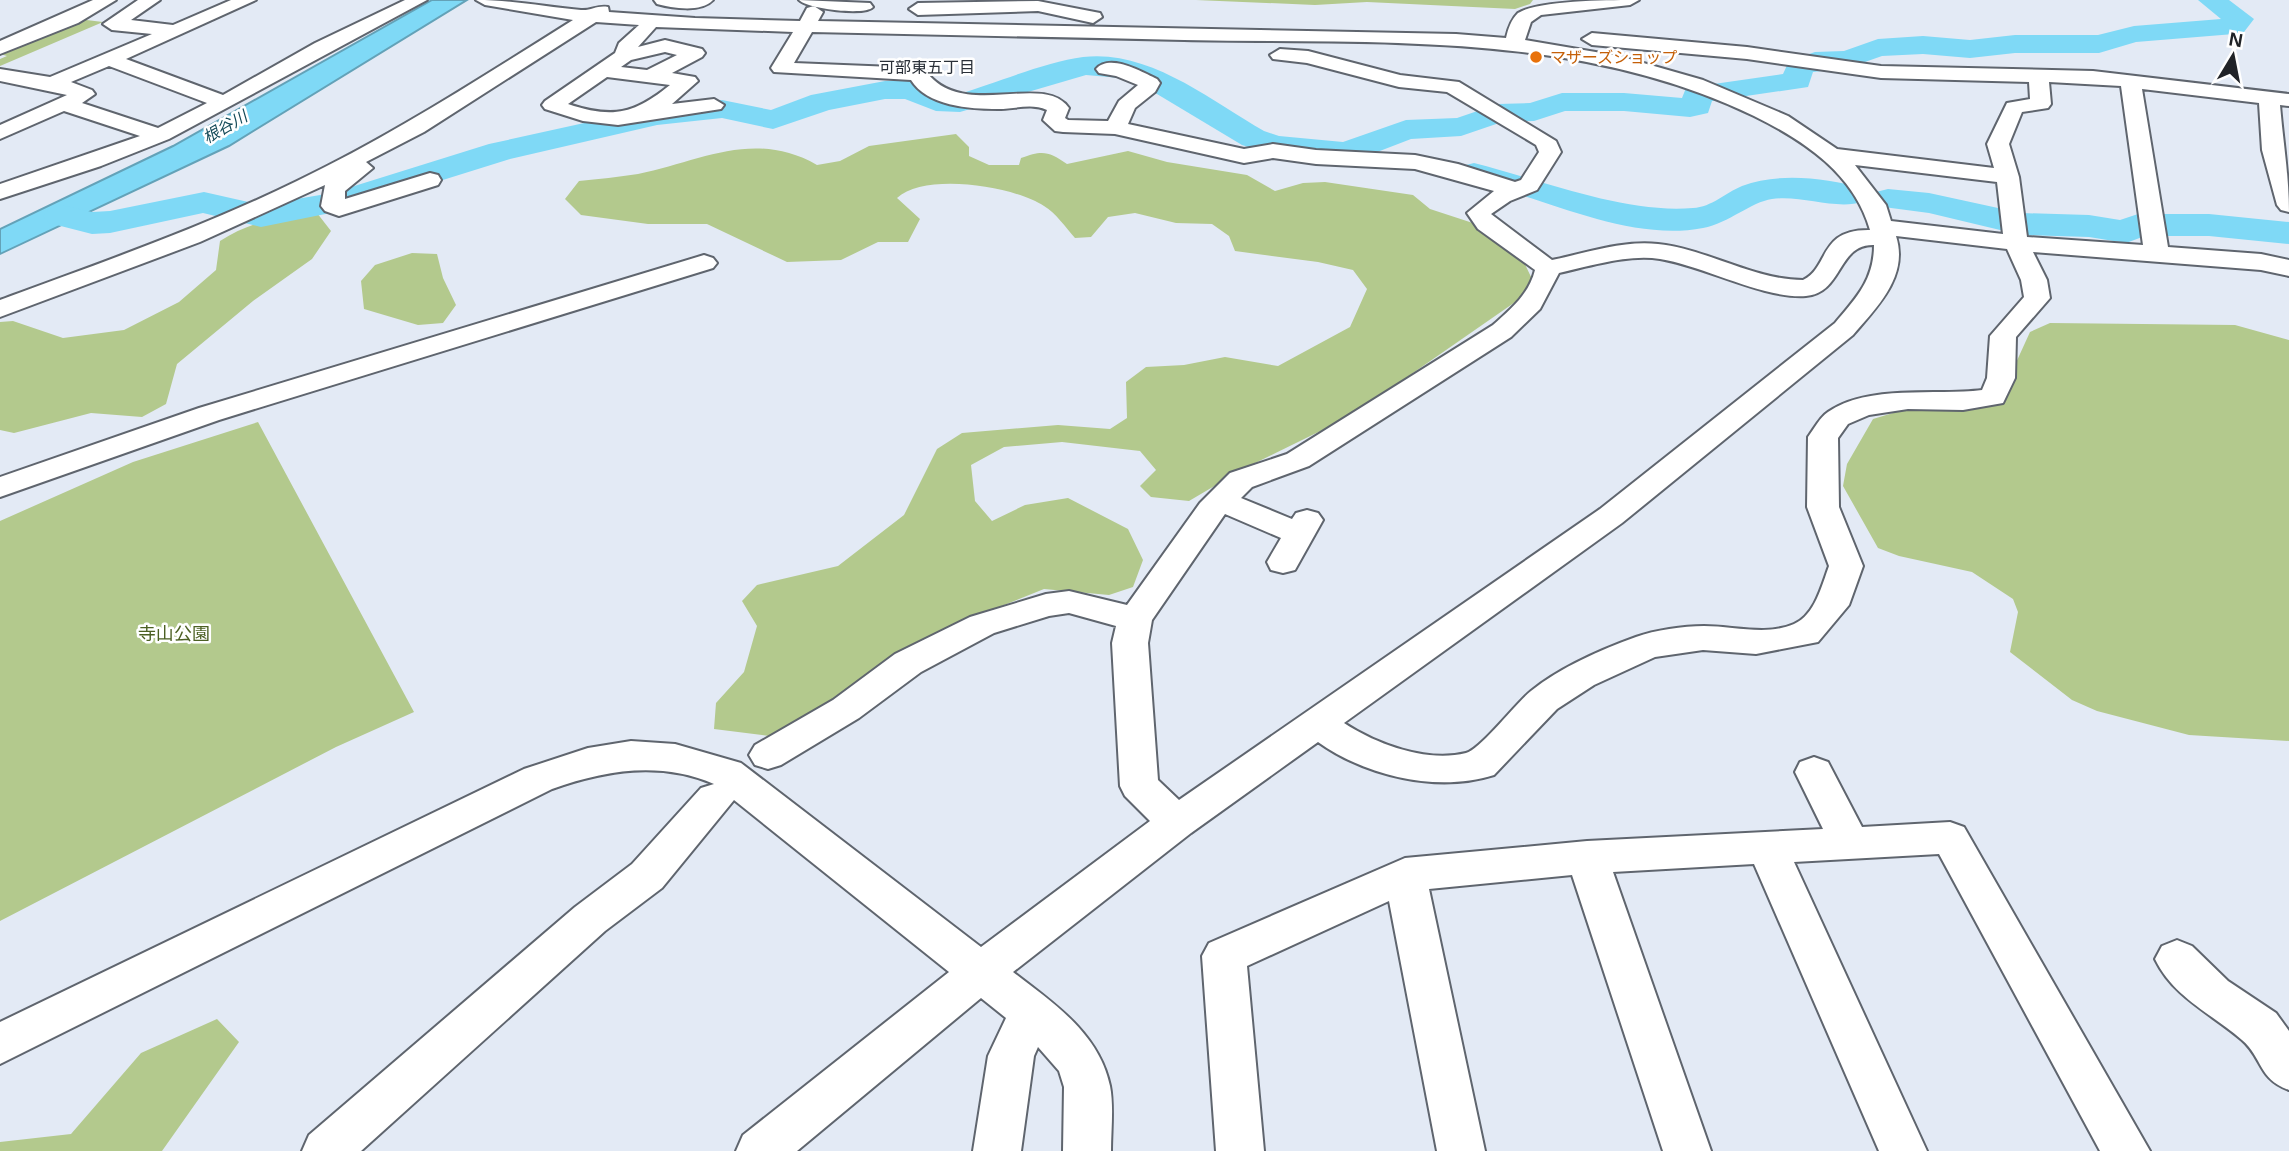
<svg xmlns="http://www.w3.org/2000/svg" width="2289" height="1151" viewBox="0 0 2289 1151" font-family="Helvetica,'Noto Sans JP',sans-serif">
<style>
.green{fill:#b3c98d}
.water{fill:#7fd9f6;stroke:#63a2b8;stroke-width:2}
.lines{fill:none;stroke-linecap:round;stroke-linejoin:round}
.river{fill:#7fd9f6;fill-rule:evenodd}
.minor-casing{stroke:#5f656e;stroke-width:4}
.minor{fill:#fff;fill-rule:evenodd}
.food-dot{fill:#e8710a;stroke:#fff;stroke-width:2.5}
.labels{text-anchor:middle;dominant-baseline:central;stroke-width:5;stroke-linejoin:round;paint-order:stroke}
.far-food-label{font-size:16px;fill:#c56008;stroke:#fff;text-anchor:start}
.far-neighbourhood-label{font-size:16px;fill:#2a3038;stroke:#fff}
.far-water-label{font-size:16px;font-style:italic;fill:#144a58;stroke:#fff}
.park-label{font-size:18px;fill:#4c6024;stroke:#fff}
</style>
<rect width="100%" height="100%" fill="#e3eaf5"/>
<path class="green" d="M1196,0H1533L1530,4L1515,9L1367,2L1315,5Z
M78,19L103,22L0,66V59L7,56L0,54V51Z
M956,134L969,147V156L989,165H1019L1021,158C1042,150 1049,151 1067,164L1128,151L1167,162L1247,175L1275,191L1303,183L1325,182L1413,195L1430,209L1482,226L1520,254L1532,279L1521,298L1351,416L1245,468L1189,501L1151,497L1140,486L1156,470L1140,451L1062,442L1004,447L971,465L975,501L992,521L1025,505L1068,498L1128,529L1143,560L1133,587L1109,595L1044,589L969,619L819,716L769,736L714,729L716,703L744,672L757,626L742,601L757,585L838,566L904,515L937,449L962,433L1058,425L1110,429L1127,418L1126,382L1146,367L1184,365L1225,357L1278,366L1350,327L1367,289L1353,270L1318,262L1235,251L1229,236L1212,224L1176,223L1135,213L1108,217L1091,237L1075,238C1066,228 1056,213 1044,206C1014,186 925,172 897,198L920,219L908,242H878L841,260L787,262L707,224H648L581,215L565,199L579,181C598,179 619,177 638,174C701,161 754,129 817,165L840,161L869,146Z
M317,213L331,231L312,259L253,301L177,364L166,404L142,417L91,413L14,433L0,430V322L13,321L63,338L124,330L179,302L216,270L220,241C250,222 282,215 317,213Z
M412,253L437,254L443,278L456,305L443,323L418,325L364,309L361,281L375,265Z
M2050,323L2235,325L2289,340V741L2189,735L2097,711L2072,700L2010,652L2018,612L2013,599L1972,572L1899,556L1878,548L1843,486L1847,464L1873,419L1913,407L1999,400L2030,332Z
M258,422L414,712L336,747L0,921V521L133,462Z
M217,1019L239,1042L162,1151H0V1142L71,1134L141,1053Z"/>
<path class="water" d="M432,0H467L229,146L0,254V229L173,146Z"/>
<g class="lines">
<path class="river" d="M2198,0H2229L2254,19L2244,32L2234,34L2136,42L2099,53H2015L1970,58L1923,54L1882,56L1848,68L1813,72L1808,87L1712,101L1708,113L1690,117L1624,111H1565L1534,121L1502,122L1461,136L1411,139L1359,159L1330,163L1274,155L1242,145L1132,79L1086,75L960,112L936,111L905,99H885L829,110L773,129L722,118L657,125L510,159L350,209L261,227L203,213L110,233L92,234L49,223L43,216L49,209L61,205L92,212L110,211L204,192L261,205L332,193L489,144L657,107L722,100L771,110L811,95L885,81H910L941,93L959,94C996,83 1045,62 1083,57C1149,49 1210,100 1264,131L1279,136L1343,142L1406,120L1457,118L1498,104L1530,103L1562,93H1624L1682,98L1686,88L1783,74L1789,61L1815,52L1844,51L1878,39L1923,36L1970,40L2015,35H2098L2134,26L2221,19Z
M1474,163C1542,180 1624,214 1693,208C1712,207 1725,193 1742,186C1779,172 1825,178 1863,188L1868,195L1863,202C1834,210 1803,195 1772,199C1751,202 1729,223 1703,228C1641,240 1573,211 1514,193C1497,188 1479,185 1462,180L1457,173L1462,166Z
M1888,189L1929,193L2021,213L2089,215L2120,220L2138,214H2209L2289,222V244L2209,236H2145L2126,243L2089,237L2021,235L1929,213L1876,206L1871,199L1876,192Z"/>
<g class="minor-casing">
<path id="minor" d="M93,0H116L78,23L0,54V41Z
M138,0H160L131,20L173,25L231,0H256L126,59L223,95L315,43L405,0H427L169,139L101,166L0,199V184L140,136L64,111L0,139V125L67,95L0,81V69L50,77L152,34L112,30L103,24ZM109,66L207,103L158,128L82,103L95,94L92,90L71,82Z
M476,0C514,0 545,7 581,10C591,11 597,5 608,7L609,12L695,18L800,21L807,8L814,6L823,12L818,21L1456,34L1506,38C1508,29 1511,20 1518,13C1539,0 1611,0 1639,0L1630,5L1541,15L1531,22L1525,40L1619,56L1703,80L1788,116L1837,149L1994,168L1987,144L2007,103L2030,99L2029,82L1881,78L1747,59L1592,45L1582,39L1592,33L1747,47L1881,66L2093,71L2289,94V106L2280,105C2283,142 2289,175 2289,212L2281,210L2277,205L2262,150L2259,103L2142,89L2168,247L2261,254L2289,260V276L2261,270L2033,252L2047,280L2050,298L2016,337L2015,378L2003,403L1963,410L1908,409L1869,415L1848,424L1838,438L1839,507L1863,566L1849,605L1818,642L1756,654L1703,650L1655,657L1594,685L1557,709L1494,775C1437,793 1366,776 1318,742L1191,833L1013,972C1053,1003 1099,1033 1110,1086C1114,1106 1111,1130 1111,1151H1063L1064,1087L1059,1071L1038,1047L1034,1056L1021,1151H973L988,1056L1006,1018L981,998L797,1151H736L743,1135L949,972L734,800L662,888L605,931L361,1151H302L309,1135L575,907L632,864L701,788L714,784C660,761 606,770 552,789L0,1064V1022L524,769L588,748L631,741L675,744L741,763L981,947L1150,821L1125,796L1120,786L1112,643L1116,626L1069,613L1049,616L994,633L921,672L859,718L781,765L768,769L755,765L749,755L755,745L833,700L895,654L970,617L1046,594L1069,591L1127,605L1200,503L1230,473L1287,454L1493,325C1511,309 1529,294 1535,270L1478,229L1467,213L1494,191L1415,169L1316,164L1273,158L1244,163L1115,134L1063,132L1055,131L1043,120L1047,110C1031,103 1016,109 998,109C969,109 927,106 911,80L774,72L771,68L793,32L656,27L638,47L665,40L702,49L705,53L702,57L672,73L695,77L698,81L672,104L714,99L724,105L721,109L618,125L583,121L545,109L542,105L545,101L615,53L619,43L639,25L596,22L424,132L366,162L373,168L345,191V199L430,173L438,175L441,180L438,185L339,216L325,211L321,206L325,185L200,242L0,317V300C100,263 201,228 297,181C393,135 482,77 573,20L485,5ZM812,32C936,35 1060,37 1184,40C1375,44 1577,30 1754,116C1805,141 1854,174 1870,230C1818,229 1830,267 1803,280C1754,280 1707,249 1658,244C1623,240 1586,253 1552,260L1491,214L1510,201L1537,190L1561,152L1556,141L1459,82L1400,75L1308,51L1280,49L1270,55L1273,59L1307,63L1399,87L1447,92L1536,145L1539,152L1521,180L1515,182L1458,164L1415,155L1316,150L1273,144L1244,149L1128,124L1135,108L1155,92L1160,83L1157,79C1142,72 1110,53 1096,69L1099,73L1116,76L1138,85L1119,101L1108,121L1068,120L1065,118L1069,108C1044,71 961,122 925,70L918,68L794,63ZM665,52L677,55L647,70L621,67L631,60ZM607,77L670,85C634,114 613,119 568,104ZM2049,82L2121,86L2143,245L2027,237L2019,177L2009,144L2022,112L2048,108L2051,104ZM1855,165L1997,182L2003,234L1891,221L1886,205ZM1896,236L2007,249L2021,280L2024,297L1990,336L1987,378L1982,390C1936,396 1868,384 1828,412C1820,417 1814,429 1808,437L1807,507L1829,566C1822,585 1815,615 1794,624C1767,636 1733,626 1704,626C1683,626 1655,630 1636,637C1600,650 1561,667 1531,691C1516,703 1481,749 1466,753C1427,763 1376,744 1344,723L1622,523L1853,335C1877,307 1909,276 1896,236ZM1874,245C1874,280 1856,298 1835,323L1600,509L1179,800L1158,780L1148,643L1152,620L1225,514L1281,538L1267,562L1271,570L1283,573L1295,570L1323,520L1318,513L1307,510L1296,513L1292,519L1241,498L1252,487L1309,466L1511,337L1540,309L1559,273C1591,266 1628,254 1660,259C1704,266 1763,299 1806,296C1843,293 1837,244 1874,245Z
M654,0H713C701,13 672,8 657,4Z
M799,0L870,3L873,7C866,16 807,9 799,0Z
M1038,1L1100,13L1102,17L1093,23L1038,11L918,15L909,9L918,3Z
M704,255L713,258L717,263L713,268L219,420L0,497V477L199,408Z
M1814,757L1828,762L1862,827L1950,822L1964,827L2150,1151H2100L1939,854L1794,862L1927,1151H1879L1754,864L1613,872L1711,1151H1663L1572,875L1429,889L1485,1151H1437L1389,901L1247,966L1264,1151H1216L1202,956L1209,943L1405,858L1587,841L1823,829L1795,772L1800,762Z
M2177,940L2192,946L2228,981L2276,1013L2289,1031V1090C2258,1079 2263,1058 2242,1040C2211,1013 2174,998 2155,959L2162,946Z"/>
</g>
<use href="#minor" class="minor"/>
</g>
<circle class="food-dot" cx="1536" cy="57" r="7"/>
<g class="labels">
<g class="far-food-label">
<text x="1550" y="57">マザーズショップ</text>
</g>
<g class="far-neighbourhood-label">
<text x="927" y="67">可部東五丁目</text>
</g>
<g class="far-water-label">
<text transform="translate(225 127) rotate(-30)">根谷川</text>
</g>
<g class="park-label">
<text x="174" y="634">寺山公園</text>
</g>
</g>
<g transform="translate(2233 56) rotate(10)" stroke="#ffffff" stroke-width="5" paint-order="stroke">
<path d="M0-5L12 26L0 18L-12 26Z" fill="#212327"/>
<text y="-10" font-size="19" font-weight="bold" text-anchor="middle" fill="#212327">N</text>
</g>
</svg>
